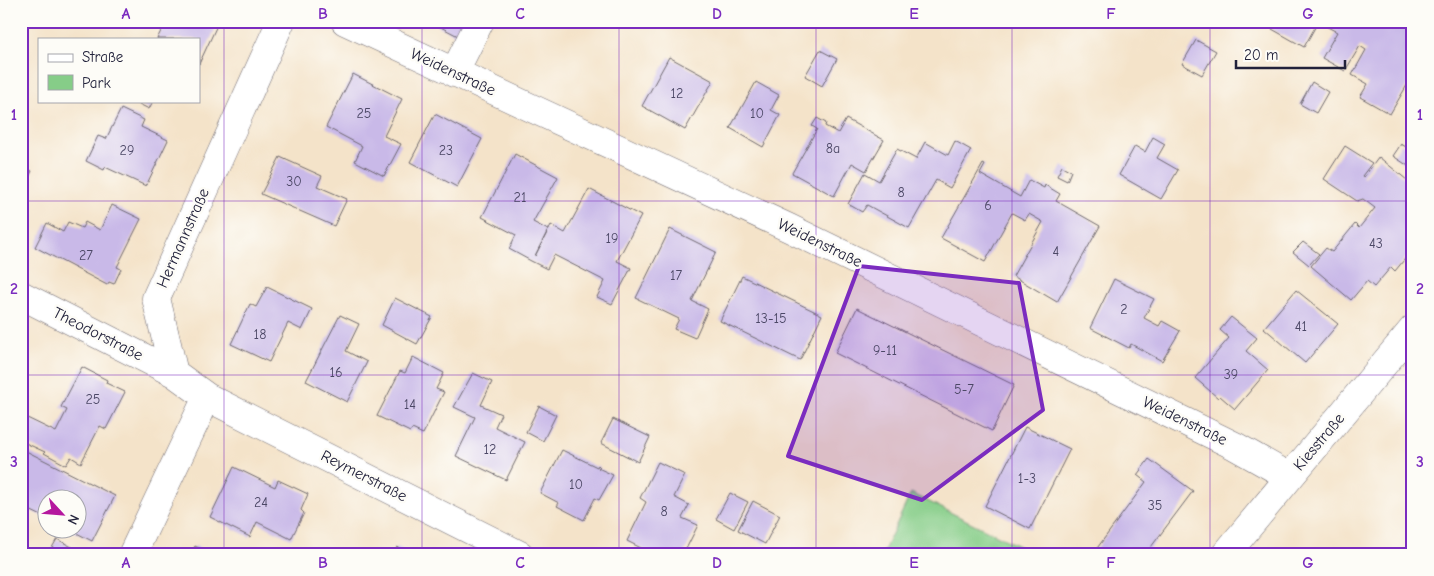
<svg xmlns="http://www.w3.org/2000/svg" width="1434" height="576" viewBox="0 0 1434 576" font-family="'Comic Neue',sans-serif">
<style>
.green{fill:#86cd88;stroke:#547862}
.building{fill:#c9b9e8}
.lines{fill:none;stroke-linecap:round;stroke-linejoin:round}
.minor-casing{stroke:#6c666d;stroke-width:29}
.minor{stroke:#fff;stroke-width:28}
.marked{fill:#7b2cbf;fill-opacity:0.2;stroke:#7b2cbf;stroke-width:4;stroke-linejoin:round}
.grid{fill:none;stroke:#7b2cbf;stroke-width:1;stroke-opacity:0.55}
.labels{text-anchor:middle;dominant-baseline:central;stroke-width:5;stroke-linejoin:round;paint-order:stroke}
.number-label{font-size:14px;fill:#4c4866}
.street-label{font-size:16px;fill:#22223b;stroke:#fdfcf7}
.neatline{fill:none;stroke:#7b2cbf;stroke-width:2}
.grid-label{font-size:16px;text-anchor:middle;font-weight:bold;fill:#7b2cbf}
</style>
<rect width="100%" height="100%" fill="#fdfcf7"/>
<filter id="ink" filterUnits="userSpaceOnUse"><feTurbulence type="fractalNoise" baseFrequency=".02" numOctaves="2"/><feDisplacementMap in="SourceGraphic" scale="10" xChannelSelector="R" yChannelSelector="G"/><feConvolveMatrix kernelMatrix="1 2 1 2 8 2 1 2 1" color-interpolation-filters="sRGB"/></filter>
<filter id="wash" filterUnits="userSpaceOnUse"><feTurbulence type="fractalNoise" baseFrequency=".0096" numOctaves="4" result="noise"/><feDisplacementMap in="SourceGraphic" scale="20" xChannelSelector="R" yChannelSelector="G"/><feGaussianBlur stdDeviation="1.12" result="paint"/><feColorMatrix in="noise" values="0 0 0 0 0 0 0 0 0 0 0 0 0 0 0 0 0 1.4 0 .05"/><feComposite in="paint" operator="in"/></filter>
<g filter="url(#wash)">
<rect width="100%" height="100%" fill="#f4e3c9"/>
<path class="green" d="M911,493L1037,555H882Z"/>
<g id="blocks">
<path class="building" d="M166,21H219L199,64V39H157Z
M429,21H465L458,36Z
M1277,21H1404L1413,26V75L1390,114L1360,97L1368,84L1352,75L1366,50L1360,46L1345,71L1322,58L1337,32L1318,22L1304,47L1272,29Z
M1196,40L1216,51L1202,75L1182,64Z
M820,50L837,59L822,86L805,76Z
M669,57L713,81L685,130L642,106Z
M353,74L402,99L384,136L401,144L384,176L355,161L362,146L326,127Z
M756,82L779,95L771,110L780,115L763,147L730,128Z
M1312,82L1328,92L1316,113L1300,104Z
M133,101H153L149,109Z
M121,109L144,120L141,127L168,140L146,186L105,167L104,170L86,161L98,136L106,139Z
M435,114L482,139L457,187L410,162Z
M817,118L826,123L825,126L838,133L846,119L884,140L866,171L852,163L834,196L792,173L817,129L812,126Z
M1153,137L1165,144L1157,158L1178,170L1161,199L1119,175L1135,146L1145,152Z
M955,141L971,150L950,188L936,180L909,228L867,205L862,212L848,204L865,173L879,181L897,149L916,159L925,142L948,155Z
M1401,144L1413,151V169L1393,156Z
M1345,146L1372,163L1362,176L1364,177L1379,157L1413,185V249L1395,271L1391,267L1374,287L1367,281L1351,300L1311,266L1326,248L1332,252L1355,224L1359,228L1375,208L1363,199L1357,201L1324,179Z
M515,154L558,177L533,222L548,230L535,256L551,225L565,233L589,189L641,216L617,261L631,268L612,304L597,297L605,281L554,255L547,269L531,261L509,249L516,235L482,217Z
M280,157L322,176L317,186L347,199L334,226L261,194Z
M983,164L985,165L980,174L1020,197L1029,180L1044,188L1045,185L1060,194L1056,201L1100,226L1057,302L1013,276L1043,222L1029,214L1025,220L1012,213L985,262L941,238Z
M21,165L32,171L21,193Z
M1062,166L1071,171L1067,181L1057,176Z
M112,205L141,219L117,267L121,269L114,284L109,282L107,285L35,247L47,223L63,232L68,222L82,228L85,222L100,230Z
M670,229L716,252L692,301L708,309L695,338L674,329L679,319L636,298Z
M1303,242L1319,254L1309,265L1293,252Z
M742,276L822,315L800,360L720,321Z
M1114,279L1154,299L1144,318L1159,326L1162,321L1180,331L1162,361L1131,344L1129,348L1090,328Z
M267,287L312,309L302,330L288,323L269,362L231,344L250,304L256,307Z
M1296,290L1338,324L1305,363L1264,328Z
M395,298L432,317L417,344L382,325Z
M857,308L1014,385L992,431L835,353Z
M340,315L359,324L346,351L367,362L347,402L306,381Z
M1231,317L1257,338L1246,351L1268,370L1235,409L1220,396L1218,398L1195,378L1229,338L1220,330Z
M413,357L444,373L436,389L444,392L423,434L412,429L410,432L377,416L400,371L405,373Z
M82,367L107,380L106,383L125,392L106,429L100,426L81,463L71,457L66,465L44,453L45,452L21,441V415L56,432L67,410L61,407Z
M473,373L492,382L481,405L501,414L495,427L525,442L506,480L456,456L475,417L454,407Z
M21,386L27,389L21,400Z
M539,406L556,415L543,441L526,432Z
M613,419L650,437L638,462L601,443Z
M1025,427L1070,449L1030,529L985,506Z
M562,450L597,467L598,465L600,467L598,468L613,475L599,500L595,498L584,520L557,506L559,503L540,493Z
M26,451L115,496L92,541L67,528H78V498H48V519L21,506V460Z
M1149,459L1193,491L1145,555H1092L1146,482L1137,475Z
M658,462L685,475L674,497L689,505L682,518L698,525L683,555H658L647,549V551L627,541L646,502L640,498Z
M234,467L275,487L278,480L308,494L301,510L304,513L291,539L257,522L250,537L210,517Z
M730,493L748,502L734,529L716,519Z
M753,501L780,515L765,544L738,530Z
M57,539L83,553L82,555H53L49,553Z
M195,546L213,555H186L187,552L193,550Z
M397,547L413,555H393Z"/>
</g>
</g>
<g filter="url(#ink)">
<use href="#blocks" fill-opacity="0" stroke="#6c666d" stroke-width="1"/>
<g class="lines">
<g class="minor-casing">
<path id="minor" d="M345,21L789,228L1235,446L1290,477
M454,73L480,21
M21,295L174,373
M207,397L520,555
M132,555L207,397L174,373L156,298L281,21
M1225,555L1413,329"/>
</g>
<use href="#minor" class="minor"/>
</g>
</g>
<path class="marked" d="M859,266L1019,283L1043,410L922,500L788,456Z"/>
<path class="grid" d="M224,21V555M422,21V555M619,21V555M816,21V555M1012,21V555M1210,21V555M21,201H1413M21,375H1413"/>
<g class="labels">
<g class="number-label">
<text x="677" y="93">12</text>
<text x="364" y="113">25</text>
<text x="757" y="113">10</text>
<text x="833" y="148">8a</text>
<text x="127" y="150">29</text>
<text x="446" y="150">23</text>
<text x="294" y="181">30</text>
<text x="901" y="192">8</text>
<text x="520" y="197">21</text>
<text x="988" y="205">6</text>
<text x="612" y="238">19</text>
<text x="1376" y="243">43</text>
<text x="1056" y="251">4</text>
<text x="86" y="255">27</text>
<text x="676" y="275">17</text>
<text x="1124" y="309">2</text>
<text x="771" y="318">13-15</text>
<text x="1301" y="326">41</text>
<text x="260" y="334">18</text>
<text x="885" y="350">9-11</text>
<text x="336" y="372">16</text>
<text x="1231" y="374">39</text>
<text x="964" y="389">5-7</text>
<text x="93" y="399">25</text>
<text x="410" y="404">14</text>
<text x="490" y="449">12</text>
<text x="1027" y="478">1-3</text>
<text x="576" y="484">10</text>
<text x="261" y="502">24</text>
<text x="1155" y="505">35</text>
<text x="664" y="511">8</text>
</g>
<g class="street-label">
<text transform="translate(453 72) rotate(25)">Weidenstraße</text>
<text transform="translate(183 238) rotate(-66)">Hermannstraße</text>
<text transform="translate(820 243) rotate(26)">Weidenstraße</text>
<text transform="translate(98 334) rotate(27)">Theodorstraße</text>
<text transform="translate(1185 421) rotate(26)">Weidenstraße</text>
<text transform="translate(1319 442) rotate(-50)">Kiesstraße</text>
<text transform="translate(364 476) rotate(27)">Reymerstraße</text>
</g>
</g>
<rect width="1434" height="576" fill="none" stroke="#fdfcf7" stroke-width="55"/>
<rect x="38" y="38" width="162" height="65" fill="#fdfcf7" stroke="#a5a5ac"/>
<rect x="48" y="54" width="25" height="8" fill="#ffffff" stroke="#a5a5ac"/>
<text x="82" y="62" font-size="15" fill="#22223b">Straße</text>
<rect x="48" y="75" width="25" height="15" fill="#86cd88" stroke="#a5a5ac"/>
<text x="82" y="88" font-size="15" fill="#22223b">Park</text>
<g transform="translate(62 514) rotate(116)"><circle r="24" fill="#fdfcf7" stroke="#a5a5ac"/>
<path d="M0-4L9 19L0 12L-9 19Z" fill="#b5179e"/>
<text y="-8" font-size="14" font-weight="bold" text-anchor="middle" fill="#22223b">N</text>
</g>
<path d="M1236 60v8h109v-8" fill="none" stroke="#22223b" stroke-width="2.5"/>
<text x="1244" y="60" font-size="15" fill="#22223b" stroke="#fdfcf7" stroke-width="4" paint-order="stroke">20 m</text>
<rect x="28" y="28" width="1378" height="520" class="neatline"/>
<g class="grid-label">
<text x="126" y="19">A</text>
<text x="323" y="19">B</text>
<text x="520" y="19">C</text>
<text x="717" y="19">D</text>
<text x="914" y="19">E</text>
<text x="1111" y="19">F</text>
<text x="1308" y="19">G</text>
<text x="14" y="120">1</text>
<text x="1420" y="120">1</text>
<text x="14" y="294">2</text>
<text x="1420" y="294">2</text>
<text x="14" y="467">3</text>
<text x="1420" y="467">3</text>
<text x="126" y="568">A</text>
<text x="323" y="568">B</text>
<text x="520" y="568">C</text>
<text x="717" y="568">D</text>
<text x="914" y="568">E</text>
<text x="1111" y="568">F</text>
<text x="1308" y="568">G</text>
</g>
</svg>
